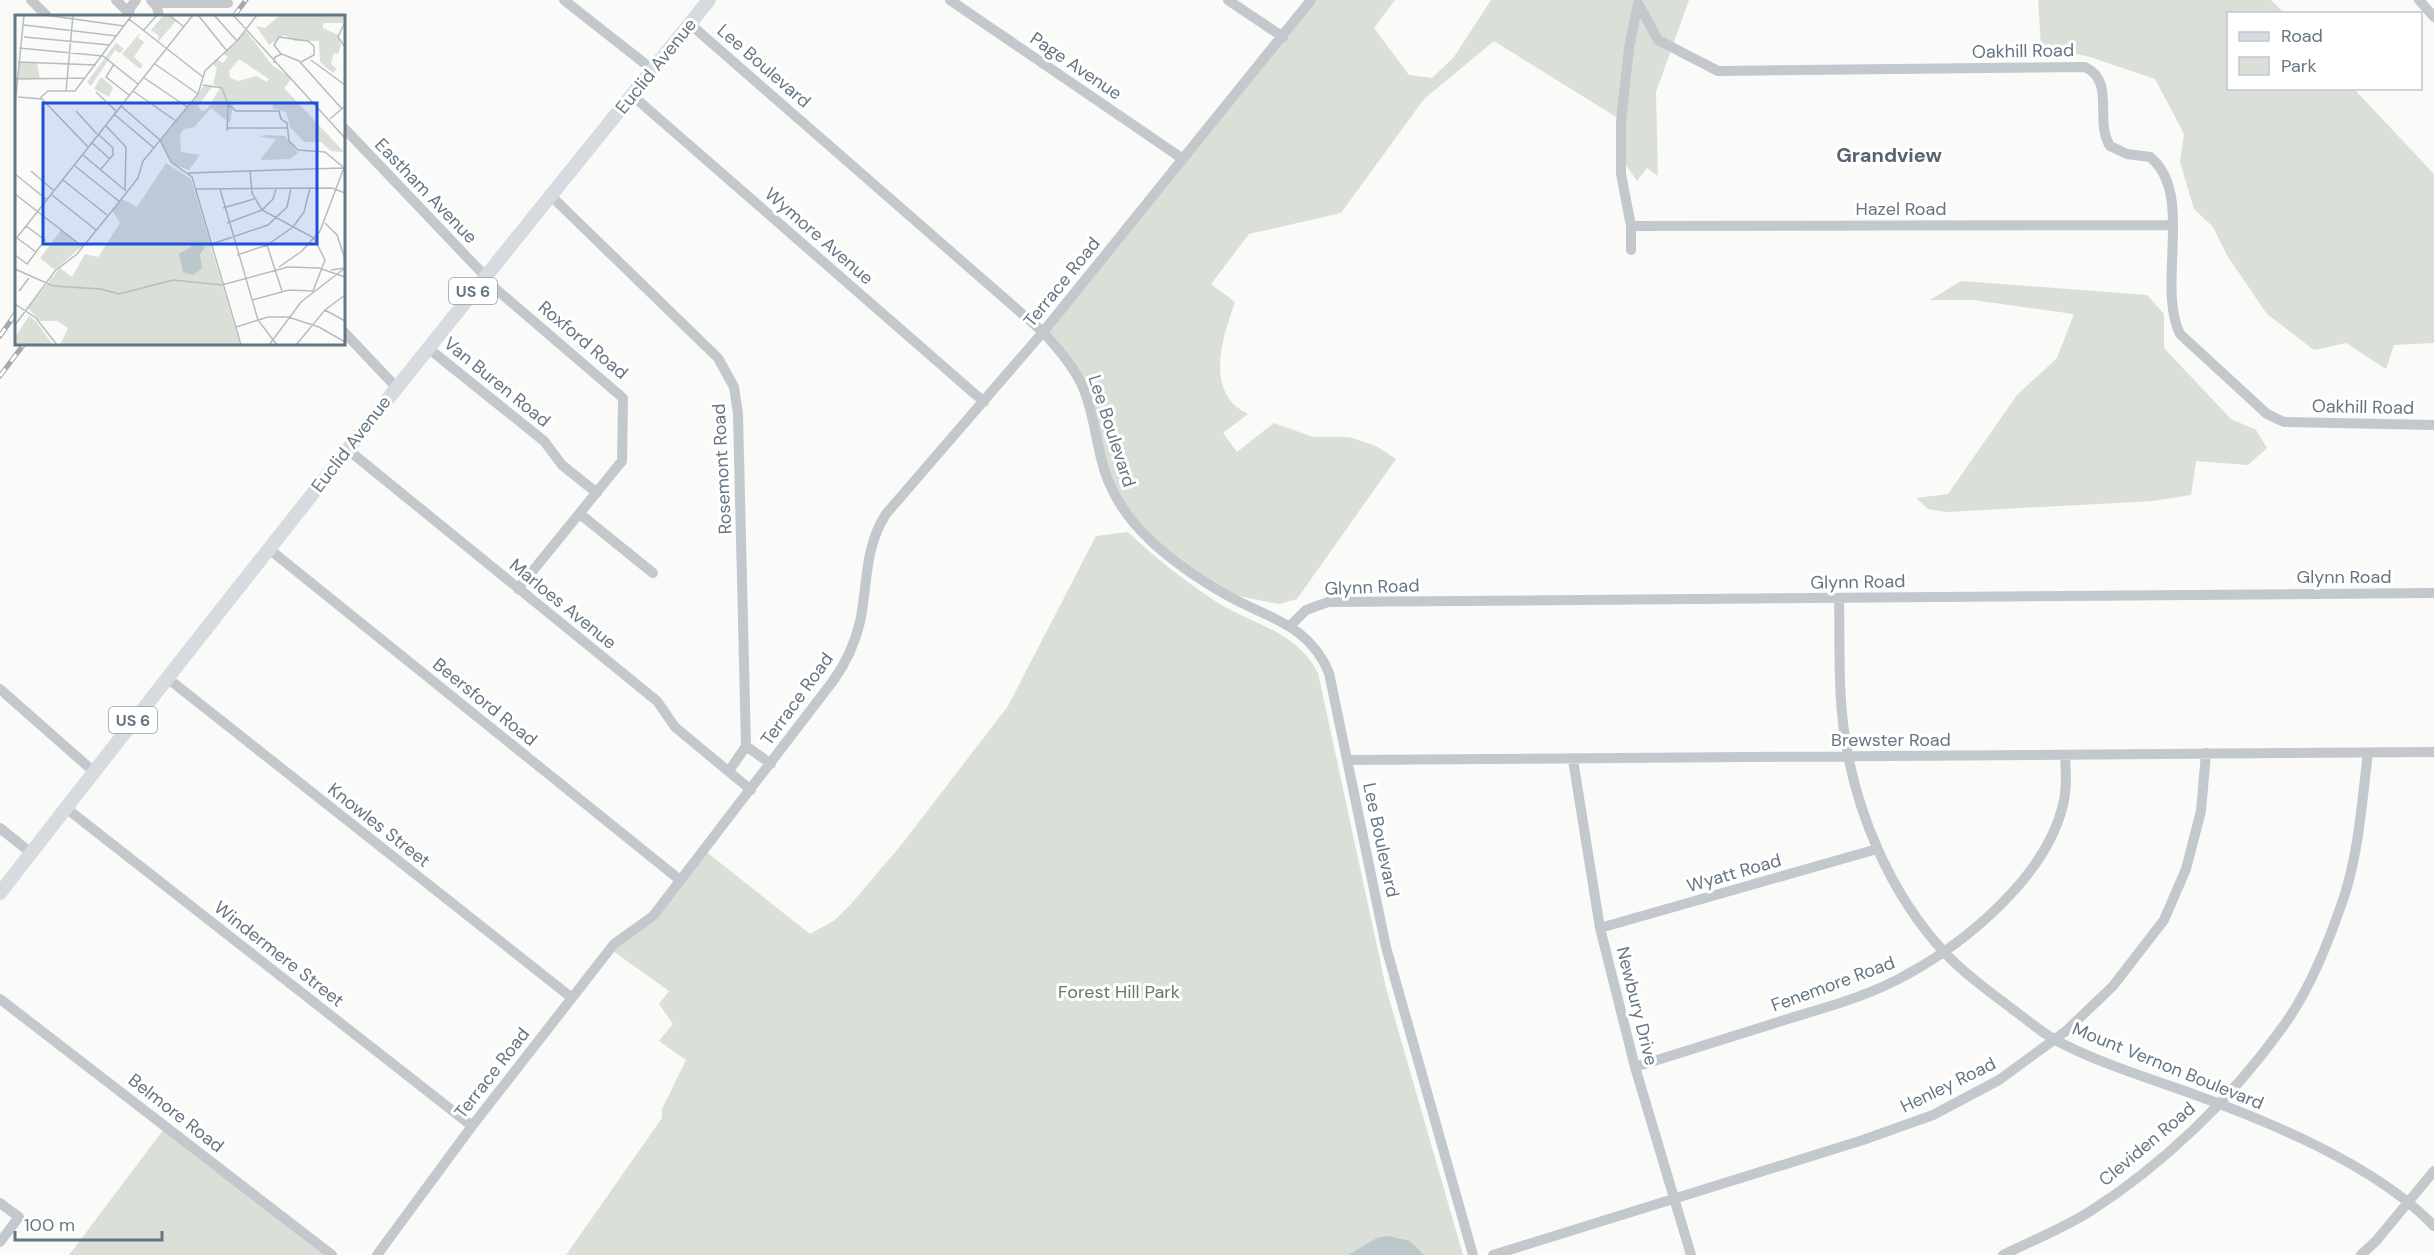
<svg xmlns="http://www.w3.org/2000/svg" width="2434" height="1255" viewBox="0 0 2434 1255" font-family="'DM Sans',sans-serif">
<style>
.green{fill:#dadfd7}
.water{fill:#bbc7cb}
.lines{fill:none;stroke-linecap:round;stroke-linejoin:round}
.minor{stroke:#c3c8cc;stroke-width:10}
.major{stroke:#d6dbdf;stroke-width:14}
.rail-casing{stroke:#a2aab0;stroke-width:5}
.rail{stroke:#fff;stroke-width:3;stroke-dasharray:9;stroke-linecap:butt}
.labels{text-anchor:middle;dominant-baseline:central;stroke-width:6;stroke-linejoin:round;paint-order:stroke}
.shield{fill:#fff;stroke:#939fa8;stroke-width:1.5}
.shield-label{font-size:16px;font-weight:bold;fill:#657683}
.street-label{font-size:18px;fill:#657683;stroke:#fff}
.park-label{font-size:18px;fill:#687a64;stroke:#fff}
.neighbourhood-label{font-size:20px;font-weight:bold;fill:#57646e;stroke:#fff}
.inset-road{fill:none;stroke:#b5bdc2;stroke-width:1.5}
.view{fill:#1d4ed8;fill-opacity:0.15;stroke:#1d4ed8;stroke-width:3}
.inset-edge{fill:none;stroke:#657683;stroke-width:3}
</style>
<rect width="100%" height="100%" fill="#fafaf8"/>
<path class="green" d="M1314,0H1395L1374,28L1409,75L1432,78L1454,57L1491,0H1689L1656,92L1658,176L1647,168L1637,181L1626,165L1621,120L1494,41L1424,99L1341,213L1249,234L1211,284L1235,302C1222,338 1204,393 1248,414L1223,433L1237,452L1274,423L1313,437H1349L1376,446L1396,459L1297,599L1279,604L1223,593L1152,542L1112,489L1088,402L1043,332Z
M2038,0H2271L2284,13L2228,14V88L2354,89L2434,174V343L2394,345L2386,369L2346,343L2314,350L2267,314L2228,257L2213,227L2194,209L2180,162L2184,134L2155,79L2090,57L2041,46Z
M1961,281L2147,295L2164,314V348L2231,419L2256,430L2267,448L2248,465L2196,461L2191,495L2153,501L1947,512L1928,509L1916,498L1948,494L2017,395L2057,358L2074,314L1973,300H1930Z
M1128,532C1154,557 1185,581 1215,601C1252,625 1296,630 1318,673L1386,988L1463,1255H566L662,1118V1109L686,1060L659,1041L673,1024L659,1004L669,991L610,949L653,916L704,850L810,934L835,920L851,904L902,844L1008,706L1096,536Z
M164,1129L327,1255H69Z"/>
<path class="water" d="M1389,1236L1410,1241L1424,1255H1348L1377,1238Z"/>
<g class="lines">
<path class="minor" d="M31,0L47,16
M116,0L129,13
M151,0L157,7L159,16
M564,0L653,70
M950,0L1183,159
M1228,0L1283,37
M2419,0L2434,17
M155,3H228
M1639,5L1658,40L1718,71L2085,67C2116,81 2094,121 2110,146L2127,154L2150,157C2195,193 2156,285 2180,334L2267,414L2284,422L2434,425
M129,16L130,8L136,0
M690,24L1043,332C1057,348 1071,363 1081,383C1092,407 1095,433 1101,458C1108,489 1126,517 1149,539C1168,558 1200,580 1223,593C1265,618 1308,622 1329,673L1386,947L1473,1255
M633,96L984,402
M344,128L485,276
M549,194L718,358L734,387L738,414L746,746L729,771
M1631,226L2172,225
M1631,250V226L1621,174V121L1629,48L1638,3
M483,278L623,398L622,461L518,589
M344,332L396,387
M428,348L544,441L562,465L597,493
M347,449L657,701L675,727L751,790
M580,514L653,573
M269,549L680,880
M1839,598C1840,642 1838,688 1844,731C1855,811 1890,894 1945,953C1966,975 1991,993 2015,1011C2029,1021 2042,1033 2057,1041C2099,1063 2145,1077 2190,1093C2268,1121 2376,1165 2434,1226
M1291,625L1306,610L1328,602L2434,593
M166,677L572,998
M0,689L93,771
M746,746L771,764
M1347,760L2434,752
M1573,760L1600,928L1635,1067L1691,1255
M66,808L472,1126
M0,828L31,853
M1600,928L1877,849
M0,999L332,1255
M1635,1067C1687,1051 1739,1034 1791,1018C1830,1006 1871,995 1906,975C1967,942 2046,876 2063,805C2067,789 2066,772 2065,756
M0,1203L19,1217L0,1242
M377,1255L472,1126L614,944L653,916L833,681C846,663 855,643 860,622C868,584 864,548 886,514L1043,332L1311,0
M1493,1255L1863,1140L1933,1115L1999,1080L2066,1031L2113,986L2164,920L2186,869L2201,811L2206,753
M2003,1255C2031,1241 2062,1229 2089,1212C2163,1165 2231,1099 2282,1028C2310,990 2329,941 2344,897C2359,851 2362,800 2368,753
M2361,1255L2376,1241L2434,1171"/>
<path class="major" d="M0,893C233,592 469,295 709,0"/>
<g class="rail-casing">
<path id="rail" d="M234,16L246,0
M0,336L16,313
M0,376L24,344"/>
</g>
<use href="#rail" class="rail"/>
</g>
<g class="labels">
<g class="shield">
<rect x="449" y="278" width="48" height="26" rx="4.5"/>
<rect x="109" y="707" width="48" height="26" rx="4.5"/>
</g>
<g class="shield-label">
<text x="473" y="291">US 6</text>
<text x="133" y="720">US 6</text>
</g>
<g class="street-label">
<text transform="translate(2023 51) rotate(-1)">Oakhill Road</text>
<text transform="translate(656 66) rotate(-51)">Euclid Avenue</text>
<text transform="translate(764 66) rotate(41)">Lee Boulevard</text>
<text transform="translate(1076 66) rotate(34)">Page Avenue</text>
<text transform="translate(426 191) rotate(46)">Eastham Avenue</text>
<text x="1901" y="209">Hazel Road</text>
<text transform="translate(819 236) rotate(41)">Wymore Avenue</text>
<text transform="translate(1062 282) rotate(-51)">Terrace Road</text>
<text transform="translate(583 340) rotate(40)">Roxford Road</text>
<text transform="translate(497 382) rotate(39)">Van Buren Road</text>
<text transform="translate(2363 407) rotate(1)">Oakhill Road</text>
<text transform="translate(1112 431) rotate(72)">Lee Boulevard</text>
<text transform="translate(351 444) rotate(-52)">Euclid Avenue</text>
<text transform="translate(722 469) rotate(-93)">Rosemont Road</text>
<text x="2344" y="577">Glynn Road</text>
<text transform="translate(1858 582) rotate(-1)">Glynn Road</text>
<text transform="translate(1372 587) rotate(-2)">Glynn Road</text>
<text transform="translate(563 604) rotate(39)">Marloes Avenue</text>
<text transform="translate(797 699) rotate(-54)">Terrace Road</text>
<text transform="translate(485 702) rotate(39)">Beersford Road</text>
<text x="1891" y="740">Brewster Road</text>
<text transform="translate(379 825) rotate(38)">Knowles Street</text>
<text transform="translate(1381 840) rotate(78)">Lee Boulevard</text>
<text transform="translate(1734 873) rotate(-16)">Wyatt Road</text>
<text transform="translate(279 954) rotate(38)">Windermere Street</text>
<text transform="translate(1833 984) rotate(-20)">Fenemore Road</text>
<text transform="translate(1637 1006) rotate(76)">Newbury Drive</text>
<text transform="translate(2168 1066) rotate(22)">Mount Vernon Boulevard</text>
<text transform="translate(492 1073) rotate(-52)">Terrace Road</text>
<text transform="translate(1948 1085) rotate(-26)">Henley Road</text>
<text transform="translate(176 1113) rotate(38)">Belmore Road</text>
<text transform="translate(2147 1144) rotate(-40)">Cleviden Road</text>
</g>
<g class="park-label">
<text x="1119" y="992">Forest Hill Park</text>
</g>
<g class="neighbourhood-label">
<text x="1889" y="155">Grandview</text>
</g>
</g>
<g transform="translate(15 15)">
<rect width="330" height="330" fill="#fafaf8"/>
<path d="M154,0L161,6L142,28L144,21L136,15L147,2ZM265,0H330L328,8H308V13L323,20L326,30L323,39L319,38L316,49L322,54L318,58L305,47L304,26H280L269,20L254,30L241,11L250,13ZM231,16L258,51L277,63L269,73L329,137L316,136L306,127H289L275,112L271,97L258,93L257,88L219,86L215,108L196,93L179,112L169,114L165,120L166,137L185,140L174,155L158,149L145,125L189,71L197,72L183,91L187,96L192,94L205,73L198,69L202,53L198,49L201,44L208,48L213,42L209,39ZM224,44L254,64L252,67L241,61L224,66L215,63L214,56ZM126,17L123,23L129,27L119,42L128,50L125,54L107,39ZM101,28L109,34L105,38L100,35L76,71L72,67ZM3,47H22L25,64H3ZM86,62L98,72L94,82L79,74ZM249,120L270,121L283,138L275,144L245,145L261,124L245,122ZM151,148L176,164L225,330H45L53,313L42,306H25L13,293L45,253L57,262L70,239L83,242L105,208L97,195L107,184L122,192ZM46,215L67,231L40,255L25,243ZM14,301L21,306L38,330H0V322Z" fill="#dadfd7" fill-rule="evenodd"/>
<path d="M183,228L190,232L185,239L187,253L178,260L168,257L164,239Z" fill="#bbc7cb"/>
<path class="inset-road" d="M30,0L109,11M154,0L169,12M183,0L212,36M199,0L222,26M218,0L330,123M114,4L188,62M330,7L323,22L330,32M9,10L102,21M128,16L142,0M9,22L95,30M4,33L88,41L123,69M266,39L259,30L264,22L293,26L299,31V40L286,47M296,45L330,70M3,47L81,50M259,48L260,42L267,39L284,46L327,94M99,49L91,62L114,80M140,49L183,79M128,62L172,92M0,64L70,63M188,70L207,73L213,89L212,116M51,76L58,0M118,76L161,106M81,77L101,96M3,82L27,84L73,132M25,83L33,76H60L117,0M213,89L221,96H264L266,104L272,108L274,126L283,135L310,137L328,152M0,90L9,0M106,91L145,125L156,147L177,162L226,330M61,96L82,119M99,99L139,133M315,104L330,91M91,111L111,132L110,175M212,113H273M84,120L98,133V140L86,154M76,127L95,144M68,140L111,176M60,151L105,187M235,155L237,178L247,195L299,223L310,245L298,276L274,275L237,285M16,156L38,175M173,158L328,153M0,159L31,184M48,165L92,200M180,174L317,173L330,178M205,174L243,305L262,330M0,179L68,232M37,180L81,215M208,193L239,184M212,208L247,195L258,184L261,174M310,208L322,220L329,241L330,253L316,255M2,223L21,237M0,225L178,0M194,230L253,210L272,192L276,173M252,230L267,276M0,240L12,249L30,225L11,211M222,240L252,230L278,212L289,197L295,173M264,252L287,236L305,216L330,150M0,254L38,271L86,274L104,279L158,265L207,270L273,252L304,253L330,262M7,273L4,276L14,263M0,289L21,303L42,330M310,295L330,306M0,310L40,256L62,239L101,191L123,163L128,146L183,79L190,56L222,26L242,0M221,312L253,302H273L304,312L330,327M254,330L286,287L330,253M281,330L310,295L330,280"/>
<path class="view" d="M28,88H302V229H28Z"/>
<rect width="330" height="330" class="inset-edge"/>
</g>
<rect x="2227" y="12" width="195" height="78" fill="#ffffff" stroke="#c1c8cd" stroke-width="1.5"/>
<rect x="2239" y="32" width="30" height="9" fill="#d6dbdf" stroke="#c1c8cd" stroke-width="1.5"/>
<text x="2281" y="42" font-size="18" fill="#657683">Road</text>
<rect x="2239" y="57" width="30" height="18" fill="#dadfd7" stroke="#c1c8cd" stroke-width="1.5"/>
<text x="2281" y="72" font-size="18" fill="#657683">Park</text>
<path d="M15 1231v9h147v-9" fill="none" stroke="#657683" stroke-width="3"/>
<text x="24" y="1231" font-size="18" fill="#657683" stroke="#ffffff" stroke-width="4.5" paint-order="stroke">100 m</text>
</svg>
